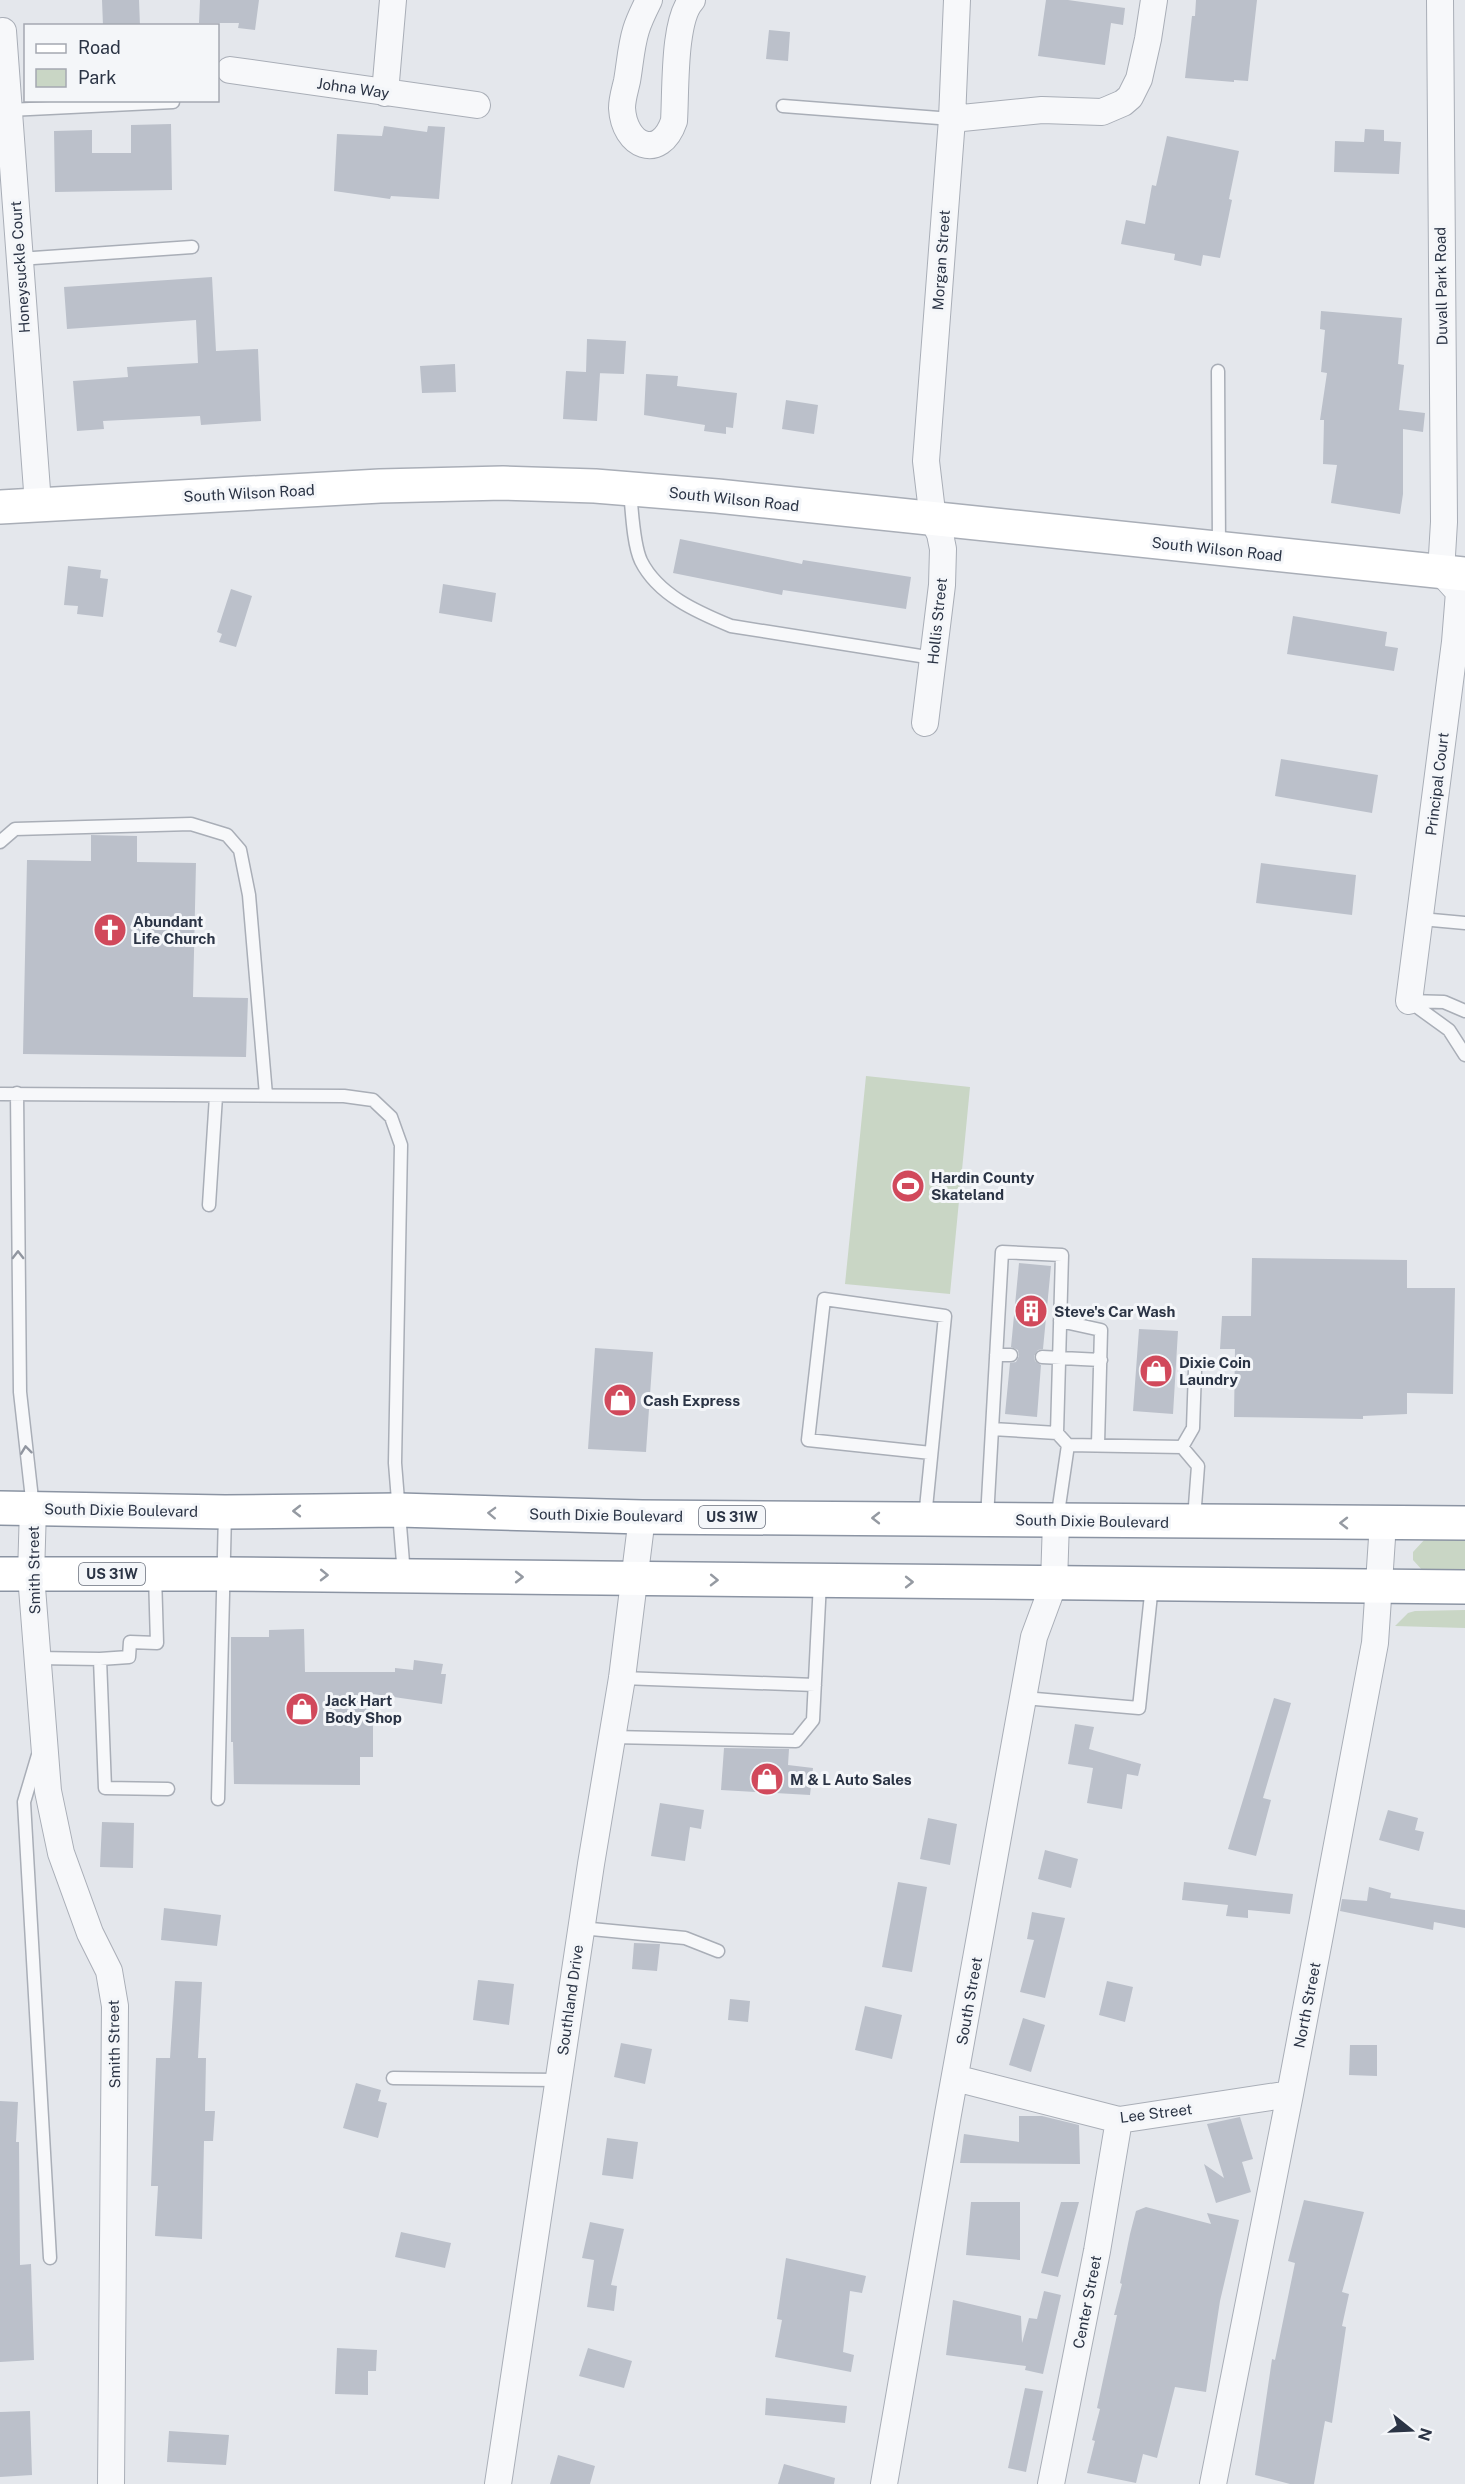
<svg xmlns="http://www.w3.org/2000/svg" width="1465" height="2484" viewBox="0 0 1465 2484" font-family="'Public Sans',sans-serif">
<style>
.green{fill:#c9d6c5}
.building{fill:#bbc0ca}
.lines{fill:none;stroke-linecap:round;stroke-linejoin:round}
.lane-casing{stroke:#a9aeb7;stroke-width:15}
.street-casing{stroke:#a9aeb7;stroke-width:28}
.secondary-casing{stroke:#a9aeb7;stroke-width:36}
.highway-casing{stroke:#8b94a3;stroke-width:36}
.lane{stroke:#f7f8fa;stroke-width:12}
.street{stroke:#f7f8fa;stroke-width:26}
.secondary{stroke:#fff;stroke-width:33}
.highway{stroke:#fff;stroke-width:33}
.oneway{stroke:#9196a0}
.oneway2{stroke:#959aa2}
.labels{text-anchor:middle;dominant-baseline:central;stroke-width:6;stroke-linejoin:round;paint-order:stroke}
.shield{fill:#f4f6f9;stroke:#676e7b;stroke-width:1.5}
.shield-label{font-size:14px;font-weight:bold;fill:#2b3445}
.street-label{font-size:15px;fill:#2b3445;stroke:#f4f6f9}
.poi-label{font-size:15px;font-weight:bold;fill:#2b3445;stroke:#f4f6f9;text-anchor:start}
</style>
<rect width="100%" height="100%" fill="#e4e7ec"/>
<path class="green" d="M866,1076L970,1087L950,1294L845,1284Z
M1425,1539L1465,1540V1572L1423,1571L1413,1560V1552Z
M1465,1610V1628L1395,1626L1408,1613L1415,1611Z"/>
<path class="building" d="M102,0H139L140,26H103Z
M200,0H259L255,30L238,28L239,23H199Z
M1046,0H1068L1125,8L1123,25L1111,23L1105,65L1038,56Z
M1196,0H1257L1248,81L1234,80V82L1185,78L1192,16H1195Z
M769,30L790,32L788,61L766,59Z
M171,124L172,190L55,192L54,131L92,130V153H131V125Z
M384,126L427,132L428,126L445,127L439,199L391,196L390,199L334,191L337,134L382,136Z
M1365,129L1384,130V141L1401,142L1399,174L1334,172L1335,141L1364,142Z
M1167,136L1239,151L1229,199L1232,200L1220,258L1203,255L1201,266L1174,260L1175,254L1121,244L1126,220L1145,224L1152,185L1156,186Z
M212,277L216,351L258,349L261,421L201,425L200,416L103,421L104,429L77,431L73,381L128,377L127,367L198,363L196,320L67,329L64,287Z
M1321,311L1402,318L1398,364L1404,365L1399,410L1425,413L1423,432L1403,429V494L1400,514L1331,503L1337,465L1323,464L1324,420H1320L1327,373L1321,372L1325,330L1320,329Z
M587,339L626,341L624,374L595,373H600L597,421L563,419L566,371L586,372Z
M455,364L456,392L422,393L420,366Z
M646,374L678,376L677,386L737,393L733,428L726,427V434L704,431L705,425L644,415Z
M786,400L818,405L814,434L782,429Z
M680,539L802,564L803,560L911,577L906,609L783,590L782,595L673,573Z
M68,566L101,570L100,578L108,579L103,617L77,614L78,606L64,605Z
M443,584L496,593L492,622L439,613Z
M231,589L252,596L236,647L219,642L222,634L217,632Z
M1293,616L1387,632L1385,646L1398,648L1394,671L1287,654Z
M1281,759L1378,775L1372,813L1275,796Z
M91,835L137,836V862L196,863L193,997L248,998L246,1057L23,1054L27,860L91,861Z
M1261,863L1356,875L1352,915L1256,903Z
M1252,1258L1407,1260V1288H1455L1453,1394L1407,1393V1414L1363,1416V1419L1234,1417L1235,1349H1220L1222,1316H1251Z
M1019,1263L1051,1266L1043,1349L1038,1350L1034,1356L1035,1361L1041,1365L1037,1417L1005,1414L1010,1363L1016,1362L1019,1356L1018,1350L1011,1347Z
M1139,1329L1178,1331L1173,1414L1133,1411Z
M595,1348L653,1352L646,1452L588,1449Z
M304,1629L305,1672H395V1668L413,1670L414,1660L443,1664L441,1674H446L442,1704L373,1694V1757H360V1785L234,1784L233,1742H231V1637H269V1630Z
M1274,1698L1291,1703L1263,1798L1271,1800L1256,1856L1228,1849Z
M1075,1724L1094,1727L1089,1749L1141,1764L1138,1776L1127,1774L1122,1809L1087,1803L1093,1768L1068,1764Z
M724,1748L789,1749L788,1765L813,1768L810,1795L721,1790Z
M660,1803L704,1810L701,1829L690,1827L685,1861L651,1856Z
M1388,1810L1418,1818L1415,1830L1424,1832L1419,1851L1379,1840Z
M928,1818L957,1824L950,1865L920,1859Z
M102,1822L134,1823L133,1868L100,1867Z
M1045,1850L1078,1859L1071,1888L1038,1879Z
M898,1882L927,1887L912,1972L882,1967Z
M1184,1882L1293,1894L1290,1914L1248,1910V1918L1226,1916L1228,1905L1182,1900Z
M1369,1887L1391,1893L1390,1898L1465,1910V1928L1434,1922L1433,1930L1340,1911L1342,1899L1367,1901Z
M164,1908L221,1915L217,1946L161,1940Z
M1032,1912L1065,1918L1045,1998L1020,1992L1034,1940L1027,1939Z
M634,1943L660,1944L657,1971L632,1969Z
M478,1980L514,1984L509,2025L473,2020Z
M175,1981L202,1982L198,2058H206L205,2111H215L213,2141H204L202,2239L155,2236L158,2186H151L156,2058H170Z
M1107,1981L1133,1987L1125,2022L1099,2015Z
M730,1999L750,2001L748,2022L728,2020Z
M865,2006L902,2015L892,2059L855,2050Z
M1023,2018L1045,2025L1031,2072L1009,2065Z
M621,2043L652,2049L645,2084L614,2077Z
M1350,2045H1377V2076L1349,2075Z
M356,2083L381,2090L378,2101L387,2103L378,2138L343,2128Z
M0,2101L18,2102L16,2142H19L20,2265L31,2264L34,2360L0,2362Z
M1019,2116H1042L1079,2125L1080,2164L960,2163L964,2134L1019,2142Z
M1240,2117L1253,2159L1242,2162L1251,2192L1216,2203L1204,2164L1224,2178L1207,2124Z
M607,2138L638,2142L633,2179L602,2175Z
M1304,2200L1364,2212L1342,2292L1349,2294L1342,2326L1346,2327L1332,2423L1325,2421L1314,2484H1290L1255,2475L1272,2359L1275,2360L1295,2263L1288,2261Z
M971,2202H1020V2260L966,2255Z
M1061,2202H1079L1058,2277L1041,2273Z
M1146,2207L1211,2224L1207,2213L1239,2220L1220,2301L1206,2392L1175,2387L1157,2458L1143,2454L1136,2483L1087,2473L1095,2441L1092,2440L1100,2409L1097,2408L1117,2315H1114L1122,2284L1120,2283L1130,2234L1136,2211Z
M590,2222L624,2229L611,2285L617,2286L614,2311L587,2307L594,2260L582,2258Z
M401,2232L451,2243L445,2268L395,2257Z
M786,2258L866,2276L862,2293L850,2291L843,2352L854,2355L851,2372L775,2357L782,2320L777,2319Z
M1044,2291L1061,2295L1043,2374L1025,2370L1026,2366L946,2355L953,2300L1021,2316L1022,2343L1029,2318L1037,2319Z
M337,2348L377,2350L376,2371H368V2395L335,2394Z
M588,2348L632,2361L624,2388L579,2376Z
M1025,2388L1043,2391L1026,2472L1008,2468Z
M766,2398L847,2406L845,2423L765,2415Z
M30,2411L32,2475L0,2477V2412Z
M169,2431L229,2435L226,2465L167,2462Z
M558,2455L595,2466L590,2484H550Z
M784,2464L835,2478L834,2484H778Z"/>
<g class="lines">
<g class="lane-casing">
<path id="lane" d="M783,106L952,119
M9,110L173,102
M19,259L192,247
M1218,371L1219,547
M630,491C632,510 633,544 641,561C658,595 697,612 731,626L933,658
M0,842L15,829L191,824L227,835L240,850L249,895L266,1095
M1421,919L1465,923
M1409,1001L1449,1030L1465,1055
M1409,1001L1444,1002L1465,1011
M17,1093L20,1392L33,1508
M0,1094L344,1096L373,1100L391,1117L401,1145L395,1463L404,1575
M209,1205L216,1096
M1060,1321L1101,1330L1098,1444
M996,1355H1011
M1042,1357L1101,1360
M1057,1433L1062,1255L1002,1252L992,1429L1057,1433L1068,1445
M1182,1447L1193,1428L1195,1370
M925,1518L945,1316L824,1299L808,1440L931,1453
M987,1518L992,1429
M1057,1520L1068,1445L1182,1447L1198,1466L1194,1519
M155,1575L157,1643L130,1642L129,1657L100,1659L105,1788L168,1789
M37,1658L100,1659
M622,1678L815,1685
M1024,1698L1139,1708L1152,1585
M612,1737L796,1741L813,1720L820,1582
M38,1755L24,1802L50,2258
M218,1799L225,1513
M581,1928L685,1938L718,1951
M393,2078L559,2080"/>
</g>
<g class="street-casing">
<path id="street" d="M649,0C644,10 639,20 636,30C631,46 630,64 627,81C625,90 622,99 622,108C624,146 660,162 674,121C676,92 673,20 692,0
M3,31L38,504
M230,70L477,105
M385,93L393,0
M952,119L1042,110L1102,112L1123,103L1130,97L1139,79L1148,39L1154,0
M925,723L942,585L943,549L940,534L933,520L926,461L952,119L957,0
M1409,1001L1455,642L1459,592L1441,572L1444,522L1440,0
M33,1508L31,1575L48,1791L61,1853L90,1933L109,1971L115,2006L111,2484
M955,2078L1119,2120L1290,2094
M498,2484L591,1864L622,1678L642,1517
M884,2484L948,2114L1034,1637L1054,1583L1056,1521
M1051,2484L1097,2251L1119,2120
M1213,2484L1290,2094L1375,1643L1383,1523"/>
</g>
<g class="secondary-casing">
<path id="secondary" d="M0,507L380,486L503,483L595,486L717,496L1465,574"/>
</g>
<g class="highway-casing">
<path id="highway" d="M0,1508L225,1512L399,1510L642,1517L1465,1523
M0,1574H223L1465,1587"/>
</g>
<use href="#lane" class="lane"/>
<use href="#street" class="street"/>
<use href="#secondary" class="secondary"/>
<use href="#highway" class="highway"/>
</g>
<defs><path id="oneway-chevron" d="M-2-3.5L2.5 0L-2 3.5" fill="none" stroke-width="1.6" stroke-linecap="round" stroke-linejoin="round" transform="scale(1.5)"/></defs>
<g class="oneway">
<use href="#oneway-chevron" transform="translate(18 1255) rotate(-90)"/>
<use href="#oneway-chevron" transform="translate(26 1450) rotate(-97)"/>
</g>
<g class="oneway2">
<use href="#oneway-chevron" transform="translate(297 1511) rotate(180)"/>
<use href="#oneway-chevron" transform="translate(492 1513) rotate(-178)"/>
<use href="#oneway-chevron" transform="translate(876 1518) rotate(-180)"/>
<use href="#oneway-chevron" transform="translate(1344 1523) rotate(-180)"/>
<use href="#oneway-chevron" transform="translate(324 1575) rotate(1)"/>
<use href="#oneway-chevron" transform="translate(519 1577)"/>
<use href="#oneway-chevron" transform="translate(714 1580) rotate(1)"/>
<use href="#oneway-chevron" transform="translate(909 1582)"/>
</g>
<defs>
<g id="church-disc" transform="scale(1.725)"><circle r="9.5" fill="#d1495b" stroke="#f4f6f9"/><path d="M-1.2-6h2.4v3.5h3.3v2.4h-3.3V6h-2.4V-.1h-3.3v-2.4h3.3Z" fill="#fff"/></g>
<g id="stadium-disc" transform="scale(1.725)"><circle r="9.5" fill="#d1495b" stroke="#f4f6f9"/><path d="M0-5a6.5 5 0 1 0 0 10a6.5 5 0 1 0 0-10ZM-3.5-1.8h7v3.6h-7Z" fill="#fff"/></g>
<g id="building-disc" transform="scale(1.725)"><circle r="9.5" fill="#d1495b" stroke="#f4f6f9"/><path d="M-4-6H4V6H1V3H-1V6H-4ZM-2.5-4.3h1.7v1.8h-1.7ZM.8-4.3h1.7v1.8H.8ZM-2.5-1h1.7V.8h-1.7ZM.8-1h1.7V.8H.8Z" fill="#fff"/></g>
<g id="shop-disc" transform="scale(1.725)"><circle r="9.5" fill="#d1495b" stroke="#f4f6f9"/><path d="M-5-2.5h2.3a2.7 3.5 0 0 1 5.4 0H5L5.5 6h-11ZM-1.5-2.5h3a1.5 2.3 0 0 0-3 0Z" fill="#fff"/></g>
</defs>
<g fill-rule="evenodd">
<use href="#church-disc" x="110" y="930"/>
<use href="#stadium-disc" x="908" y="1186"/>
<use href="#building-disc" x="1031" y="1311"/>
<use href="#shop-disc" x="1156" y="1371"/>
<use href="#shop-disc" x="620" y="1400"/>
<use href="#shop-disc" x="302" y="1709"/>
<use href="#shop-disc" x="767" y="1779"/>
</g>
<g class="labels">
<g class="shield">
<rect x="699" y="1506" width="66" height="22" rx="4.5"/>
<rect x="79" y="1563" width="66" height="22" rx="4.5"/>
</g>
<g class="shield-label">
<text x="732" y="1517">US 31W</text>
<text x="112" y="1574">US 31W</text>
</g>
<g class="street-label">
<text transform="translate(353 88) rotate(8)">Johna Way</text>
<text transform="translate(941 260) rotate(-86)">Morgan Street</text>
<text transform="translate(20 267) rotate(-94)">Honeysuckle Court</text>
<text transform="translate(1441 286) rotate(-91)">Duvall Park Road</text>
<text transform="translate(249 493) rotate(-3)">South Wilson Road</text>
<text transform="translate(734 499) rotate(6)">South Wilson Road</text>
<text transform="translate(1217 549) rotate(6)">South Wilson Road</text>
<text transform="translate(937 621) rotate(-84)">Hollis Street</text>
<text transform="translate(1437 784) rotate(-83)">Principal Court</text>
<text transform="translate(121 1510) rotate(1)">South Dixie Boulevard</text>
<text transform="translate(606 1515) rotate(1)">South Dixie Boulevard</text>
<text transform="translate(1092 1521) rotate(1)">South Dixie Boulevard</text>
<text transform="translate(34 1570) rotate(-91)">Smith Street</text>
<text transform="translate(570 2000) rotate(-82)">Southland Drive</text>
<text transform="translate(969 2001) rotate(-80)">South Street</text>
<text transform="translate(1307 2005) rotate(-79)">North Street</text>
<text transform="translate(114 2044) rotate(-91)">Smith Street</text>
<text transform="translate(1156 2113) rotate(-7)">Lee Street</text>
<text transform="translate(1087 2302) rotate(-79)">Center Street</text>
</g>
<g class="poi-label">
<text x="133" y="921">Abundant<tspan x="133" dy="17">Life Church</tspan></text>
<text x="931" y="1177">Hardin County<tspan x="931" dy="17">Skateland</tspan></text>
<text x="1054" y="1311">Steve's Car Wash</text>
<text x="1179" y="1362">Dixie Coin<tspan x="1179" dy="17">Laundry</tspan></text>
<text x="643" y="1400">Cash Express</text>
<text x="325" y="1700">Jack Hart<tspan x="325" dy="17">Body Shop</tspan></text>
<text x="790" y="1779">M &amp; L Auto Sales</text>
</g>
</g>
<rect x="24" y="24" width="195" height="78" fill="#f4f6f9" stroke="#a4a8b1" stroke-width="1.5"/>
<rect x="36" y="44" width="30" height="9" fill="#ffffff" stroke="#a4a8b1" stroke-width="1.5"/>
<text x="78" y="54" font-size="18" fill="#2b3445">Road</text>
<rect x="36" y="69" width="30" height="18" fill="#c9d6c5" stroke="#a4a8b1" stroke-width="1.5"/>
<text x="78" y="84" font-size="18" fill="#2b3445">Park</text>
<g transform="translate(1411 2430) rotate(108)" stroke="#f4f6f9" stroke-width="4.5" paint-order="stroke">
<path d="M0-4.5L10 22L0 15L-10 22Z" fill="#2b3445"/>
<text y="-9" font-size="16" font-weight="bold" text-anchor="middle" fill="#2b3445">N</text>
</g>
</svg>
